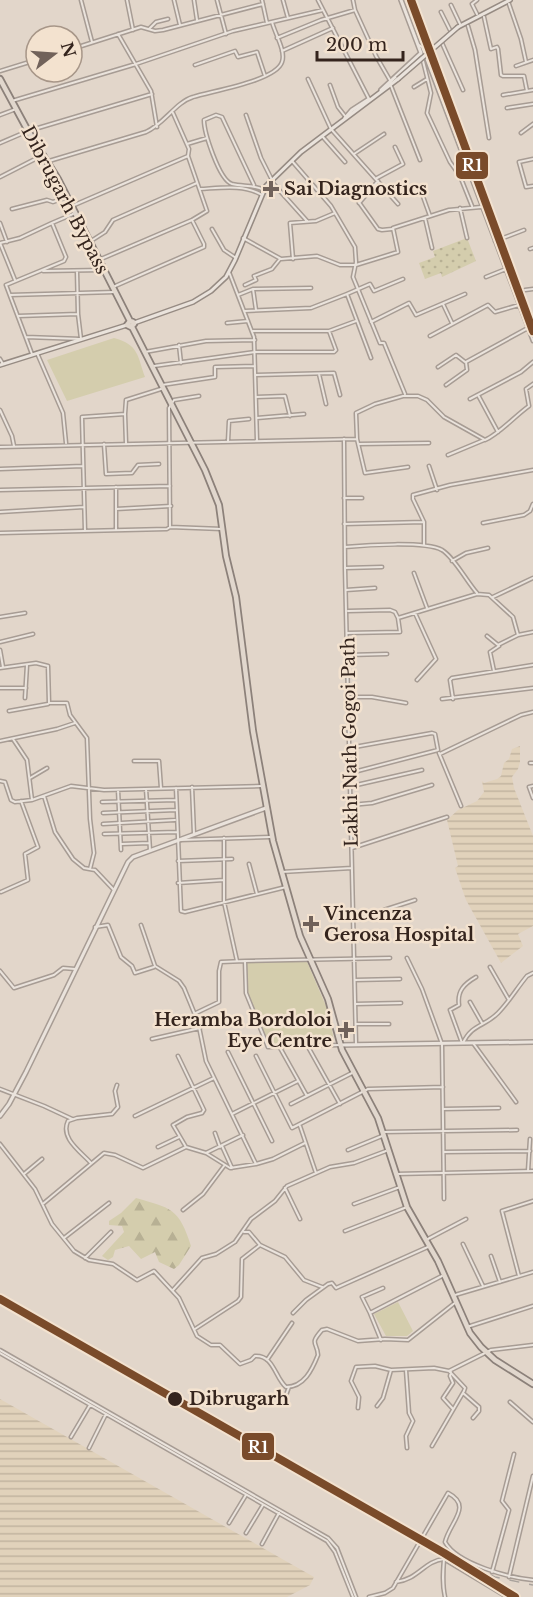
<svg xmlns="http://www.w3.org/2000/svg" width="533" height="1597" viewBox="0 0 533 1597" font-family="'Libre Baskerville',serif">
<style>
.farmland{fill:url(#farmland-rules)}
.forest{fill:url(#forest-firs)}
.park{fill:url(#park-dots)}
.pitch{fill:#d4cdad}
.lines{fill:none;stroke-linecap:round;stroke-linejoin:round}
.minor-casing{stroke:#a79c94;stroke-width:5}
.tertiary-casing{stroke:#a79c94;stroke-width:6}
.secondary-casing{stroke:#968b83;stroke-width:6}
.primary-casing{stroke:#8c817a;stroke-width:8}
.minor{stroke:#eae3dc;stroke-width:2}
.tertiary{stroke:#eae3dc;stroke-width:3}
.secondary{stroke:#eae3dc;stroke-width:3}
.primary{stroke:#e1d7cd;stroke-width:4.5}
.rail{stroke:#a9a29c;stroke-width:1.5;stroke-dasharray:10 10;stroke-linecap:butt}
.secondary-bridge-casing{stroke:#968b83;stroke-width:6;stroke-linecap:butt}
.secondary-bridge{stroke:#eae3dc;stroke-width:3}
.rail-1-casing{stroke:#f3e2cf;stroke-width:12}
.rail-1{stroke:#7a4b2a;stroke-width:8}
.poi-dot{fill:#71625a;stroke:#f3e2cf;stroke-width:2}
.stop-dot{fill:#34241d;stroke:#f3e2cf;stroke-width:2}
.labels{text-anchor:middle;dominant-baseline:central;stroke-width:5;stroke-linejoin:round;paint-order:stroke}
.poi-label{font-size:18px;font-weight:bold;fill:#34241d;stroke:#f3e2cf;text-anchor:start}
.street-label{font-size:18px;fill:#34241d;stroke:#f3e2cf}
.stop-label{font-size:18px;font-weight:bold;fill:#34241d;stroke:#f3e2cf;text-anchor:start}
.line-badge{stroke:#f3e2cf;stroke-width:2}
.badge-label{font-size:16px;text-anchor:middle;font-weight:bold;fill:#fff}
</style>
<defs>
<pattern id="farmland-rules" width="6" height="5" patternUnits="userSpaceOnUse" patternTransform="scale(1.5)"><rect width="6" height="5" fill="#e1d2bb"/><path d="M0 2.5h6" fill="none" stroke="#c2b4a0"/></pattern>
<pattern id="forest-firs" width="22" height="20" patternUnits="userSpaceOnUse" patternTransform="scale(1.5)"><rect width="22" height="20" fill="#d4cdad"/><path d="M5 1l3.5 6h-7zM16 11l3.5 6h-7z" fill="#b7b094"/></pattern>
<pattern id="park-dots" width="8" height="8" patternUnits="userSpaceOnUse" patternTransform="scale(1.5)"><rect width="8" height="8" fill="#d4cdad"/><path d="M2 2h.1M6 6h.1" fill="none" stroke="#b7b094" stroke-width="1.8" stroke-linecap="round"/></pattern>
</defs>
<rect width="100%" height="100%" fill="#e2d6ca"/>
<path class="farmland" d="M520,746V762L518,769L512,777L514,788L533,836V926L518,934L523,946L501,963L466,900L455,868L458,866L447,820L458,810L477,801L484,792L482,781L484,783L497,779L501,776L504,763L509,759L512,749Z
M0,1399L314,1577L310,1585L287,1597H0Z"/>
<path class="forest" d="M136,1198C171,1208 179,1208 191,1246L179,1265L174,1269L159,1262L155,1252L141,1259L129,1246L115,1250L113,1257L108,1260L102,1256L124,1232L122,1226L109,1225V1221L121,1213Z"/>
<path class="park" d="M467,238L476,261L442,277L441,273L425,279L419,263L435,257L433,251Z"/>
<path class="pitch" d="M114,338C139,345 137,355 145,377L67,401L47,360Z
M247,961L307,962L329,1013L334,1041L272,1046L264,1033L246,992Z
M398,1302L413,1331L407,1336H386L374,1314Z"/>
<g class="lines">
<g class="minor-casing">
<path id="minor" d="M81,0L92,42
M127,0L133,30
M174,0L180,25
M194,0L197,20
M217,0L226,34
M262,0L267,23
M283,0L288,18
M318,0L369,99
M353,0L355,10
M477,0L472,4L477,14
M509,4L521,39L526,62
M451,5L460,24
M441,12L450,30
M484,17L491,49L497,47L498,49L501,75L503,76H524L527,91
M468,26L475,50L489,138
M149,29L156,22L168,19
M118,34L151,91L157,127
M277,38L321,20L355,10L376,56L391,82
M442,43L463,90
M419,45L422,47L533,341
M72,49L141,27L155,31L163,30L263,4
M282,51L333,28
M421,53L431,93L427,113L450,162L460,176L472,206
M195,65L235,51L238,57L257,52L265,76
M516,66L533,60
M0,71L36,60
M308,79L331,129L398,204
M330,85L338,107L345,116
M391,86L420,160
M414,87L427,79
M503,95L533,90
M12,101L136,64L233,31L323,10
M507,108L533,104
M0,115L16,109
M246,115L261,158L272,180
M521,133L533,124
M322,136L345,162
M0,143L28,131L152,94
M187,144L207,138
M354,154L384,134
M533,159L519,162L526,187L533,186
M49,161L146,132C164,124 176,102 193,97C211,91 276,81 282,62C286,51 275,34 272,22
M292,161L331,206L355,247L356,262L353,277L380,343H384L405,394
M0,177L43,155
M377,178L403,164L395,147
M271,181L307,221
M254,185L222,117L216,115L204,120C204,132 219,180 232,184C243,187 253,184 264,190
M348,187L378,229L382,230L392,229
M200,189C220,188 244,184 262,195
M421,191L430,216
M359,203L378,181
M72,206L188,156
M460,208L467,238
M12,209L47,200L53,202L67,197
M425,218L432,248
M0,223L7,242
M212,229L224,250L236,258
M243,238L281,259L317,256L340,265H356L398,252L393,228L449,210L481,207
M91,241L105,232L113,220L197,183
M495,241L524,230
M530,249L533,248
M101,259L192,220L207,211L188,156L189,149L173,113
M293,259L290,223L316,221L335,213
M43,271L103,270
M229,272L254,337L257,441
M486,277L506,269
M15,280L0,243L20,238L52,223
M245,285L256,280L254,276L272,269L280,259
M113,287L204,247V244L192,220
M253,289L256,310
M525,290L533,289
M347,294L370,284L374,291L403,279
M10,295L115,292
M238,295L253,289L311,288
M443,304L452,323
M245,311L311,308L347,294L371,358
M18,316L78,314
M371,322L409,303L416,315L465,294
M227,323L248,321
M253,331H329L356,321
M430,336L488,305L495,312L519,305
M26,337L81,339L78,314L77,271
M179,345L181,363
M145,352L206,341L255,340
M37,353L63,413L66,443
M32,354L6,285L64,261L66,257L52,223L73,214
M0,359L3,364
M154,366L255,352H334L336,350L329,331
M438,367L456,355L465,362
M319,374L326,404
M256,375L334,373L340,395
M162,385L215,377V367L255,366
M446,385L467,370L466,362L528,328
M478,395L498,432
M256,397L285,396L290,416
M470,399L521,372L533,362
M0,410L12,436L14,446
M125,414L126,400L164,388
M257,418L304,414
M344,439L345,568L356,1044
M357,439L365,473L408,467
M228,441L229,421L249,419
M104,444L106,474L132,473L138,465L159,464
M359,444L429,443
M0,447L357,439L356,413L375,404L403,396H418L427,400L444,417L485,440C499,434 515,416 529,406L526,389L533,384
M448,455L484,440
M429,466L437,490
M0,469L83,466
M116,487V529
M0,490L170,486
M344,498H362
M116,509L171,506
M0,512L84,507
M424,522V545
M483,523L524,515L530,511L533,504
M344,524L424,522L413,499V495L450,485L533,470
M170,527L169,408L174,400L199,396
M85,531L82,417L125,414L126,443
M0,533L167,529L170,527L222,529
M345,547C366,545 425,541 442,550C454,557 467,582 477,593
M452,561L466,553L488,548
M345,568L382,567
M414,573L427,608
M346,590L375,588
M493,597L533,578
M348,611L390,610L395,612L398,618L477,594L489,595L513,617L518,635L533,632
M415,613L436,659L417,680
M0,617L25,613
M347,633L400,632L398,618
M487,636L498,645L518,635
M0,642L33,634
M0,650L3,667
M348,655L387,654
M0,668L36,663L48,666L49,703H67L70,715L87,738L90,819L94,853L90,869
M494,671L490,652L499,646
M0,688H26
M348,697H372L406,703
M25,698L27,665
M442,699L533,688
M453,699L450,680L452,678L533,665
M9,711L48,704
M13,739L27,760L32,800
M0,741L57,729L75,723
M349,748L432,733L435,734L438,750L350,773
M439,753L461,806
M440,754L521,715L533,712
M134,761H159L161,788
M530,763H533
M30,778L47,768
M0,781L5,782L11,800L15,802L32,800L71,786L104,790L262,786
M352,786L422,770
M533,786L529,787L533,798
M192,787L194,834
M176,788L181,911L185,912L286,887
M146,789L150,850
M118,790L121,850
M44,796L55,832L73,859L84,868L95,870L113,889
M102,802L176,800
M351,805L372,803L432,785
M103,813L176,810
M103,824L175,820
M104,834L177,832
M224,838V902L237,961
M180,840L270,837
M122,844L149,843
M352,848L447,817
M178,861L232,859
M249,864L257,894
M281,872L352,868
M178,883L224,880
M1,892L28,880L25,854L38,847L21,801
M353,920L415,900
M141,925L155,966L179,981L184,988L198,1022L206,1061L256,1164L273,1159L305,1143
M95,927L108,925L121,957L132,966L135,973L154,967
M407,958L422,989L442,1044L444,1199
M490,967L509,1000
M0,971L14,988L54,975L63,968L75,969
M355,980L400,979
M470,1002L482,1023
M355,1004L401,1003
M196,1013L219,1002V971L221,962L245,961
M356,1024H389
M152,1039L200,1028
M462,1043L450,1010L459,1005C457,991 464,984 476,977
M463,1043C472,1024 484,1027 498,1013C509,1002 517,988 527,976L533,973
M473,1043L516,1102
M307,1045L340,1104
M340,1045L268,1047L246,993L245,961L390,958
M279,1046L307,1096
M228,1052L272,1141
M178,1056L204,1110L202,1113L187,1117L173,1125L186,1147
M256,1056L292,1128L368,1089L443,1087
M0,1089L44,1106L72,1119
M291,1104L354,1072
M443,1109L499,1108
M232,1114L298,1081
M135,1116L214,1078
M300,1126L316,1173
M383,1132L517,1130
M215,1133L220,1147
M0,1144L35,1189L52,1224L74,1251L89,1260L113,1264L137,1280L154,1271L179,1298L197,1336L211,1345H220L240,1364L251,1360L255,1356C274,1355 275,1378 286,1387C304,1387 312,1370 318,1355C317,1341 309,1345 322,1330L327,1329L358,1341L385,1339L408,1340L456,1302
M222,1146L232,1168
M158,1147L179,1137
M348,1150L382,1136
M444,1152L530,1151
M206,1153L243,1135
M91,1163C80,1151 60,1138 68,1121L77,1118L112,1114L118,1107L115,1091L117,1085
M528,1171L530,1139
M24,1174L42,1159
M396,1174L533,1171
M285,1188L300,1219
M44,1203L104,1153L115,1155L143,1168L186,1147L206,1153L230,1168L256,1164
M354,1204L400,1187
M183,1210L203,1194L224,1166
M345,1231L407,1207
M244,1232H249L260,1245L285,1257L304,1280L322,1287
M64,1238L109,1203
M426,1240L466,1219
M463,1244L483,1286
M491,1256L500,1282
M85,1258L111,1232
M519,1276L502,1211L533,1201
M173,1290L202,1258L216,1254L235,1242L251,1219L275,1201L287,1186L330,1167L354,1163L386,1151
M455,1295L533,1272
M293,1313L306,1300L328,1284L332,1283L336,1288L430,1246
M370,1313L362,1297L383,1288
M467,1327L533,1306
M195,1329L238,1301L241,1297L242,1259L260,1245
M381,1340L370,1313L442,1276
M0,1350L328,1538L337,1548L356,1597
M0,1353L327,1541L335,1552L353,1597
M267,1360L292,1323
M406,1370L409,1413L413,1421L406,1436L407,1448
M451,1372L450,1376L453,1383L443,1398L453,1409
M463,1393L479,1407V1411L473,1418
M286,1395L289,1387
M286,1402V1398
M510,1402L533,1422
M377,1406L383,1398L391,1370
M358,1408L359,1397L351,1381L356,1367L375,1366L391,1370L434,1368L449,1371
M71,1437L90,1405
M432,1446L464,1391L465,1388L449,1371L491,1350L533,1345
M89,1448L106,1414
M229,1523L246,1495
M246,1533L263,1505
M262,1544L279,1513
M444,1559C443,1572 442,1584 445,1597
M492,1572L509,1510L502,1501L514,1454
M509,1577L533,1476
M396,1582C419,1579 424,1561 444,1559L507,1597
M369,1597L385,1593L393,1588L448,1493C473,1506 450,1522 445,1542C457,1564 510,1578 533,1580"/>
</g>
<g class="tertiary-casing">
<path id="tertiary" d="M381,90L421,53L401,0
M345,118L352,110L369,99
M340,1045L533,1042
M0,1116L9,1104L26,1072L128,862L133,857L266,808"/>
</g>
<g class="secondary-casing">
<path id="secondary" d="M458,27L510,0
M134,323L193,302L211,291L226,277L235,260L266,186L301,152L398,79
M0,365L127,325"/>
</g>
<g class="primary-casing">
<path id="primary" d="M0,79L28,131L58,179L130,321L133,322L134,324L131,327L127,325L130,321
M132,327L205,470L219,505L226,556L236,597L253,731L273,841L300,936L328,999L342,1050L378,1118L407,1207L438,1261L470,1333L481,1347L495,1360L533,1384"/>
</g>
<use href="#minor" class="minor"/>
<use href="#tertiary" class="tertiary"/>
<use href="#secondary" class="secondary"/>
<use href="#primary" class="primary"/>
<path class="rail" d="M454,1558L495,1577L533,1585"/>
<g class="secondary-bridge-casing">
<path id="secondary-bridge" d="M398,79L458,27"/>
</g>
<use href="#secondary-bridge" class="secondary-bridge"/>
<g class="rail-1-casing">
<path id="rail-1" d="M411,0L533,331
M0,1299L444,1553L515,1597"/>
</g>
<use href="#rail-1" class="rail-1"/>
</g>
<g class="poi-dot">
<path d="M268 180h6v6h6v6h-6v6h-6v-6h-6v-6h6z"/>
<path d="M308 915h6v6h6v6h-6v6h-6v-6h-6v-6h6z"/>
<path d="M343 1021h6v6h6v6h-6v6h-6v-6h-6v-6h6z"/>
</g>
<circle class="stop-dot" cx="175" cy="1399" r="8"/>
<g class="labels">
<g class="poi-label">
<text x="284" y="189">Sai Diagnostics</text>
<text x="324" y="914">Vincenza<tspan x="324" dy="21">Gerosa Hospital</tspan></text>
<text x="332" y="1020" text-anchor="end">Heramba Bordoloi<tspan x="332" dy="21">Eye Centre</tspan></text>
</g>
<g class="street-label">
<text transform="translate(65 200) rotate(62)">Dibrugarh Bypass</text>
<text transform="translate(350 742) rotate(-91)">Lakhi Nath Gogoi Path</text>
</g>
<g class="stop-label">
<text x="189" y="1399">Dibrugarh</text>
</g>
</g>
<g class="line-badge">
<rect x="455" y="151" width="34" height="29" rx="6" fill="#7a4b2a"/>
<rect x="241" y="1432" width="34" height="29" rx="6" fill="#7a4b2a"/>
</g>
<g class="badge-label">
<text x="472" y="171">R1</text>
<text x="258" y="1453">R1</text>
</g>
<g transform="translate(54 54) rotate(73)"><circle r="28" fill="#f3e2cf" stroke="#a79688" stroke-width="1.5"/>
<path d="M0-4.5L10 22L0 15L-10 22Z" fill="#71625a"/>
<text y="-9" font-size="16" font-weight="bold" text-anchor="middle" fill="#34241d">N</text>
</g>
<path d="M317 51v9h86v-9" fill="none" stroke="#34241d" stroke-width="3"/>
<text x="326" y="51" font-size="18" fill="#34241d" stroke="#f3e2cf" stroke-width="4.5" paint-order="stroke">200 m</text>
</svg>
